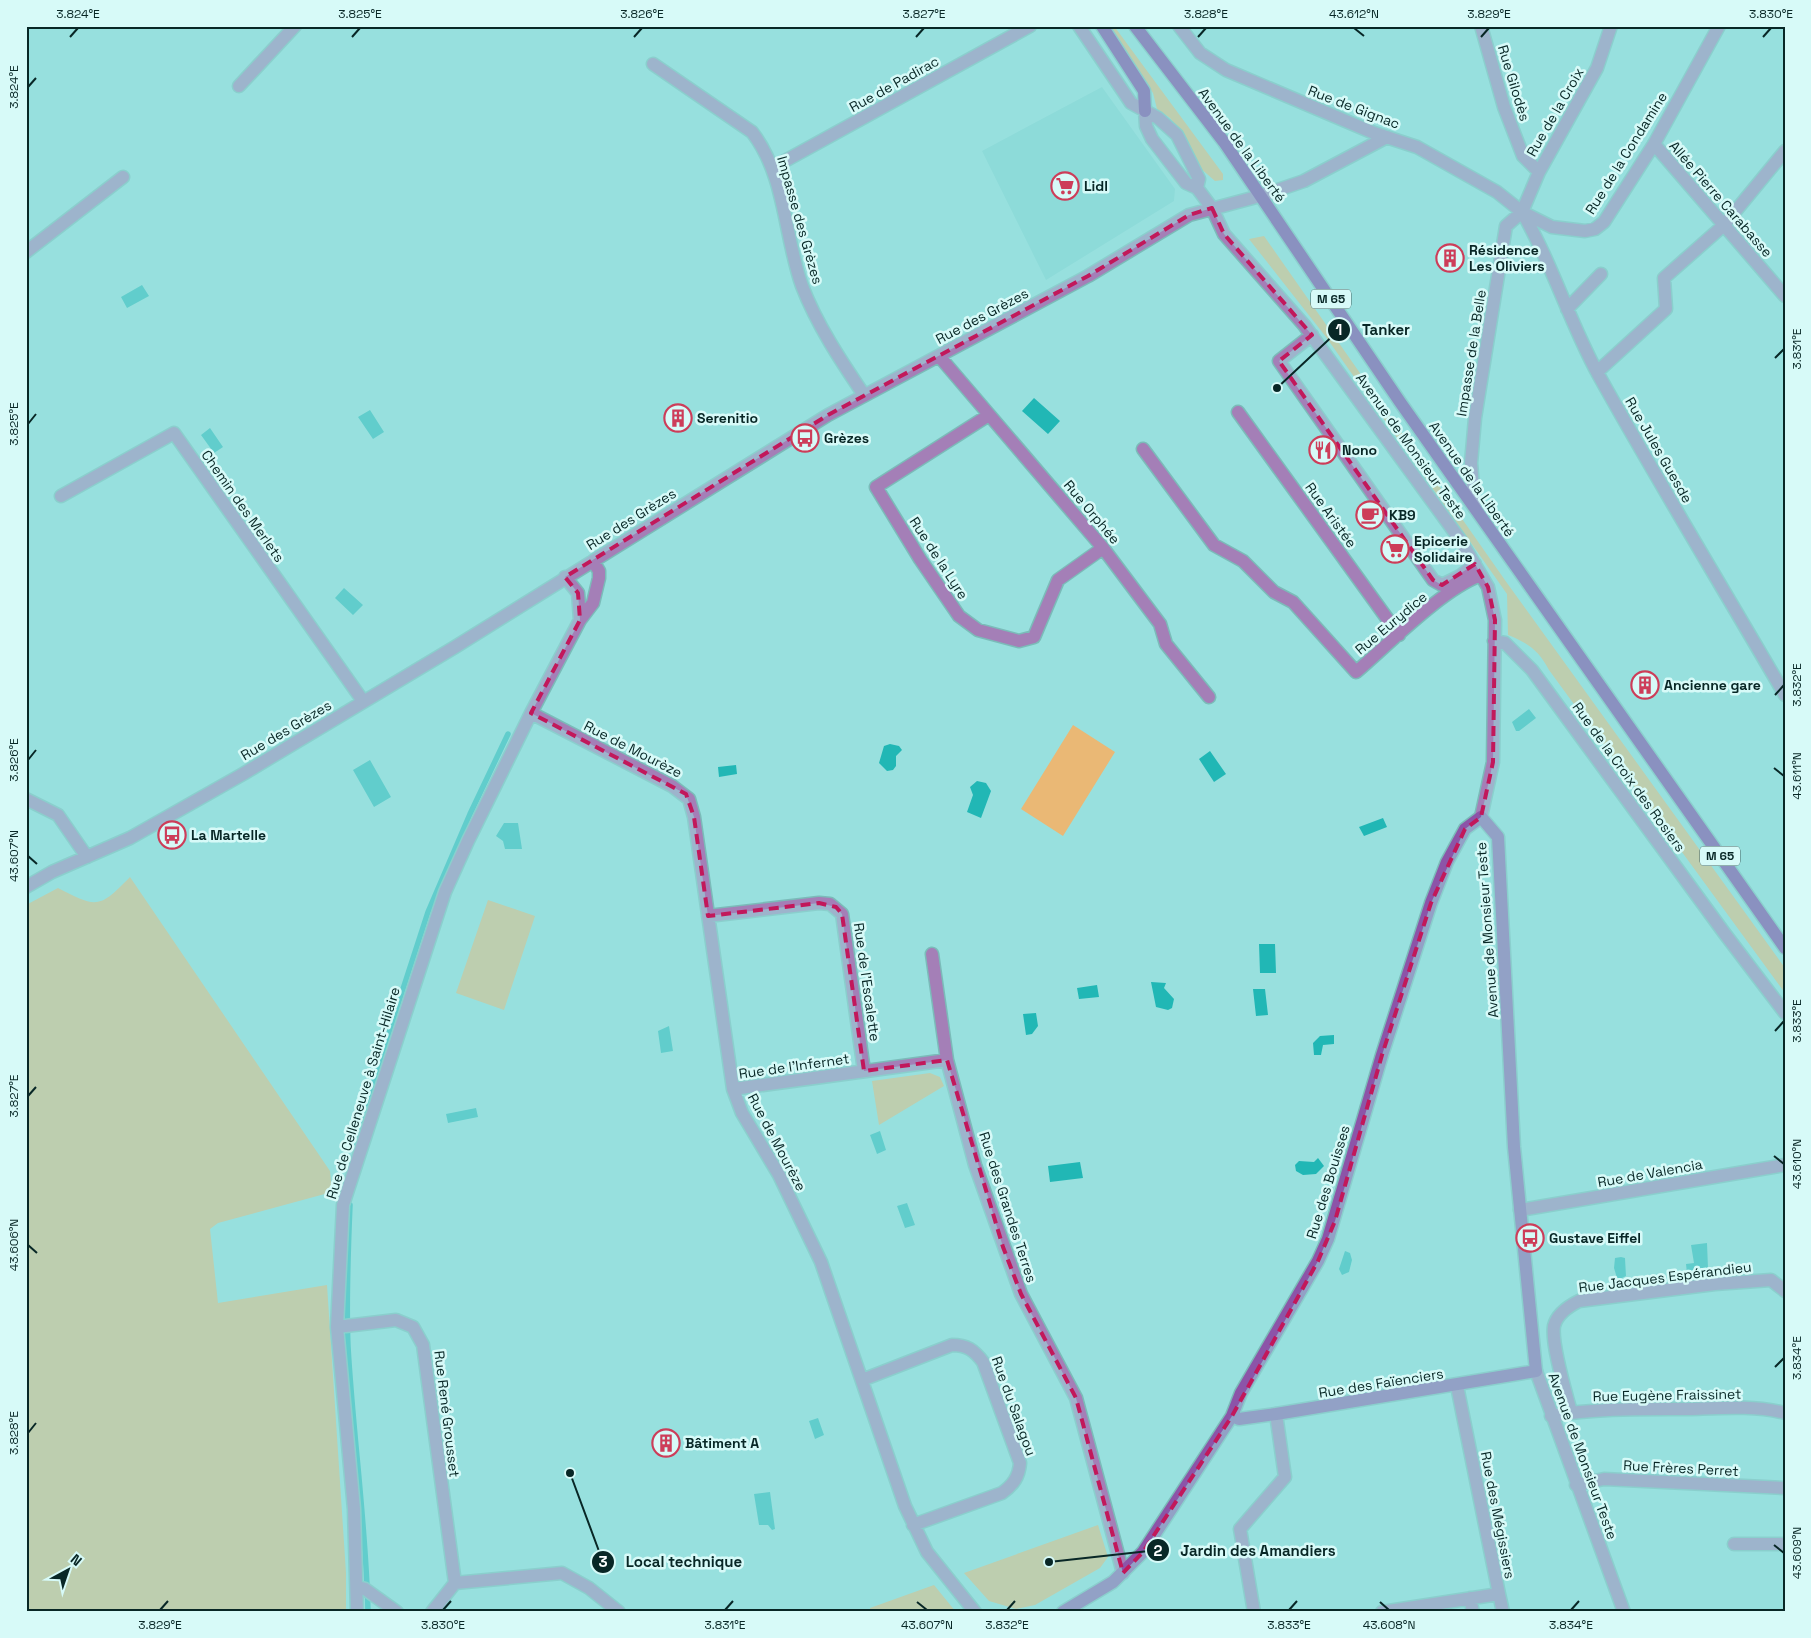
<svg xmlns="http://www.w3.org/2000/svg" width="1811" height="1638" viewBox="0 0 1811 1638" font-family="'Space Grotesk',sans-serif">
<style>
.built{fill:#82d4d2}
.green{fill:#eab875}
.water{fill:#21b7b5}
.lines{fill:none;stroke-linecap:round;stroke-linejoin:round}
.stream{stroke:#21b7b5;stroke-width:5.5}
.street-casing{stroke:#7bbbb9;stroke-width:15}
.secondary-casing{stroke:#7bbbb9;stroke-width:15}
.primary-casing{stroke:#7bbbb9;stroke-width:15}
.street{stroke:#a47fb7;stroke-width:12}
.secondary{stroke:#8c54a8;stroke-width:12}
.primary{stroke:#7b319c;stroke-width:12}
.marked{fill:none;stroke:#c2185b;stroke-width:4;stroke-dasharray:10 6;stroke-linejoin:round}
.ticks{fill:none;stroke:#082726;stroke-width:2}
.labels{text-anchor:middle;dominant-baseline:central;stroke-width:5;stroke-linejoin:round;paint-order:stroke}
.shield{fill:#d7faf8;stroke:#466665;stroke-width:1}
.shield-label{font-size:12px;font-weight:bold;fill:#082726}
.street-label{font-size:14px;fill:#082726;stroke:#d7faf8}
.poi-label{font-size:14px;font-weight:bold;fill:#082726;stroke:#d7faf8;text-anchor:start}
.leader{fill:none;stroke:#082726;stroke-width:2}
.callout-dot{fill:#082726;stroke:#d7faf8;stroke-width:2}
.mark-label{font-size:15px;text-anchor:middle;font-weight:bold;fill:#fff}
.callout-label{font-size:15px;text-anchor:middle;font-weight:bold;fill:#082726;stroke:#d7faf8;stroke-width:5;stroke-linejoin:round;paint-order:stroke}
.neatline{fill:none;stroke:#082726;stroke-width:2}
.ticks-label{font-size:12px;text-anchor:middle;fill:#082726}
</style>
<rect width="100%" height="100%" fill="#98e0de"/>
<path class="built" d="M1102,87L1175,189L1174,201L1046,280L982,151Z"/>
<path class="green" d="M1107,26H1114L1223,174V180L1215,181L1199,167L1179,129L1170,118L1157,109L1153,93Z
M1264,236L1507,583L1785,968V993L1549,670C1539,651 1528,643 1508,635L1507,594L1326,337L1249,239Z
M1073,725L1115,752L1063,836L1021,809Z
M130,877L330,1171L332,1192L218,1223L210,1229L218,1303L327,1285L346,1573V1612H26V905L58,888C97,908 99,909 130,877Z
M488,900L535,916L504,1010L456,993Z
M930,1073L940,1077L944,1086L879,1125L872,1081Z
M1098,1525L1108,1557L1100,1568L1035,1605L1016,1609L989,1601L964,1573Z
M934,1585L956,1612H871L870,1608Z"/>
<path class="water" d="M142,285L149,296L127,308L121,297Z
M1034,398L1060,421L1048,434L1022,411Z
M370,410L384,432L373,439L358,417Z
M210,428L223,447L214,453L201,435Z
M344,588L363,605L353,615L335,598Z
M1529,709L1536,718L1519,731H1516L1512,722Z
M890,744L899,746L902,750L896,756V766L893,770L887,771L879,763L884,746Z
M1210,751L1226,774L1214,782L1199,759Z
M370,760L391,797L374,807L353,770Z
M736,765L737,774L719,777L718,767Z
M977,781L986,783L991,791L981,818L967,812L973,795L970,787Z
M1383,818L1387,827L1364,836L1359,827Z
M504,823H518L522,849H505L503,841L496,836Z
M1259,944H1275L1276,973H1260Z
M1151,982L1166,983L1164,988L1174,999L1172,1008L1168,1010L1156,1007Z
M1097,985L1099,997L1079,999L1077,988Z
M1253,989H1265L1268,1015L1256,1016Z
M1036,1013L1038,1026L1032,1034L1026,1035L1023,1014Z
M669,1026L673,1051L661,1053L658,1031Z
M1334,1035V1044L1323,1045L1321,1055H1314L1313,1043L1320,1036Z
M476,1108L478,1117L448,1123L446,1114Z
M880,1131L886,1150L877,1154L870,1135Z
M1318,1158L1324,1166L1316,1174L1303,1175L1296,1171L1295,1165L1299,1161L1314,1162Z
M1080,1162L1083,1178L1050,1182L1048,1166Z
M907,1203L915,1225L905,1228L897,1206Z
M1707,1243L1708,1268L1687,1273L1686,1264L1694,1263L1691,1245Z
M1345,1251L1350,1253L1352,1260L1349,1272L1342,1275L1339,1269Z
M1621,1257L1625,1258L1626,1276L1620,1279L1617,1278L1614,1268L1615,1258Z
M818,1418L824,1435L815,1439L809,1421Z
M770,1492L775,1529L772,1530L768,1525H759L754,1494Z"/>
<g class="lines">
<path class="stream" d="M351,1149L428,912L470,814L508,734
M350,1205C348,1252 346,1299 348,1346C353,1435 366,1523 368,1612"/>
<g class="street-casing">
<path id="street" d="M1079,26L1131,103L1158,118L1177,135L1199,179L1197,188
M1179,26L1200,53L1226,70L1374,133L1417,147L1497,192L1522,212L1552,227L1585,231L1595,229L1604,222L1654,144L1719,26
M1481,26L1504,107L1523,156L1539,172
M653,64L752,132C786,176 784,236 802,286C817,325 841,361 864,395
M239,86L295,26
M1145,111L1146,126L1152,139L1186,183L1197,188L1212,208L1224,234L1304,325L1461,541L1488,587L1495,620L1493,762L1481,817
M1654,144L1785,296
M772,168L1030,26
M1522,212C1552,263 1569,321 1598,374C1658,482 1723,588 1785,695
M26,252L123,177
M1567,309L1601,274
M1312,335L1279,361L1433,580L1442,585L1460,576L1475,564
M939,356L1103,548L1160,624L1166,644L1209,697
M1597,372L1666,309L1664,278L1724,225L1785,151
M1238,412L1399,635
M989,415L876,487L920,559L959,616L978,630L1019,641L1034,637L1058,580L1103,548
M1143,449L1214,545L1243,561L1274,592L1293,602L1356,672C1390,643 1441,590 1481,575
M61,496L174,433L363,701
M1475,508L1471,463L1475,418L1506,226L1522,212L1539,172L1597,68L1611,26
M565,577L578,593L580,620
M1494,641L1505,643L1532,670L1725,934L1785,1013
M531,713L672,786L689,799L694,817L733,1089L742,1113L779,1175L821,1262L905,1506L927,1552L975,1612
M26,799L58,815L87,857
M26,887L52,872L130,838L243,774L455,647L828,415L1088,276L1189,215L1260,196L1304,181L1387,137
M708,916L819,903L830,904L842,914L864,1071
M932,954L947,1060L975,1165L1021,1294L1076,1398L1123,1573
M733,1089L947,1060
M1520,1210L1785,1165
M337,1327L396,1320L413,1327L423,1345L455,1583
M1536,1371L1624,1612
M862,1380L952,1345C967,1345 974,1350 983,1362L1020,1463C1019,1477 1013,1485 1002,1493L913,1525
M1571,1412C1566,1393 1551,1344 1554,1326C1557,1314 1569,1306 1579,1301L1715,1284L1771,1280L1785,1291
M1551,1416C1596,1408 1643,1409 1689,1409C1720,1408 1754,1405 1785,1413
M1576,1485L1604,1479L1785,1488
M1734,1544H1785
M358,1587L365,1589L397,1612
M1499,1594L1503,1612
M1470,1598L1473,1612
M357,1612L354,1509L337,1327L343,1205L445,892L468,841L531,713L580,620L593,603L599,578V571L593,561
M432,1612L455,1583L562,1573L589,1588L619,1612
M1254,1612L1240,1529L1285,1477L1276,1414
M1382,1612L1499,1594L1457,1386"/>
</g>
<g class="secondary-casing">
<path id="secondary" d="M1063,1612L1113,1582L1143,1552L1232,1416L1241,1393L1318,1261L1328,1239L1382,1055L1431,903L1447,862L1465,829L1481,817L1498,837L1514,1147L1536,1371L1276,1414L1239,1419L1232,1416"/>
</g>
<g class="primary-casing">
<path id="primary" d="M1102,26L1144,91L1145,111
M1135,26L1224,142L1400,402L1785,948"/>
</g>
<use href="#street" class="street"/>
<use href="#secondary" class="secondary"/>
<use href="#primary" class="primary"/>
</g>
<path d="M0 0H1811V1638H0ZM1212,208L1224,234L1312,335L1279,361L1433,580L1442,585L1475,564L1488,587L1495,620L1493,762L1481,817L1465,829L1431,903L1382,1055L1335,1221L1318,1261L1232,1416L1143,1552L1123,1573L1076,1398L1021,1294L1003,1247L947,1060L864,1071L842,914L836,907L819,903L708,916L694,817L686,794L531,713L580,620L578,593L565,577L828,415L1088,276L1189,215Z" fill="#98e0de" fill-opacity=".55" fill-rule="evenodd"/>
<path class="marked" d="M1212,208L1224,234L1312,335L1279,361L1433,580L1442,585L1475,564L1488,587L1495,620L1493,762L1481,817L1465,829L1431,903L1382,1055L1335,1221L1318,1261L1232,1416L1143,1552L1123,1573L1076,1398L1021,1294L1003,1247L947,1060L864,1071L842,914L836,907L819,903L708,916L694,817L686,794L531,713L580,620L578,593L565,577L828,415L1088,276L1189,215Z"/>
<path class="ticks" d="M1354,28L1364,36M70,37L78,28M352,37L360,28M634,37L642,28M916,37L924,28M1198,37L1206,28M1481,37L1489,28M1763,37L1771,28M28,87L36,78M1775,358L1784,349M28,424L36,414M1775,695L1784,685M28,760L36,750M1774,768L1784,776M28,856L37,864M1775,1031L1784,1021M28,1096L36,1087M1774,1156L1784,1164M28,1245L37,1253M1775,1367L1784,1358M28,1433L36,1423M1774,1545L1784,1553M917,1602L927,1610M1380,1602L1389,1610M160,1610L168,1601M443,1610L451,1601M725,1610L733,1601M1007,1610L1015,1601M1289,1610L1297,1601M1571,1610L1579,1601"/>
<defs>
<g id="supermarket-ring" transform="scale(1.4375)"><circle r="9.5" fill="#d7faf8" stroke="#cd3d59" stroke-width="1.5"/><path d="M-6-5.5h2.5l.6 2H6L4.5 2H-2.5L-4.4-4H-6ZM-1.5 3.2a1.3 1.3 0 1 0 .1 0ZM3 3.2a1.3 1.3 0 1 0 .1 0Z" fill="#cd3d59"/></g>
<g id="building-ring" transform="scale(1.4375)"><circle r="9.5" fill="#d7faf8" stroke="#cd3d59" stroke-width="1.5"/><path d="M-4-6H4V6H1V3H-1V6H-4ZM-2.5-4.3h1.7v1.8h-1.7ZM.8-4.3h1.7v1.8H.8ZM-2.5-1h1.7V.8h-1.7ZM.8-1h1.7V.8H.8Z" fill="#cd3d59"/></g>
<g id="bus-ring" transform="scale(1.4375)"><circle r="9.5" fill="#d7faf8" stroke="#cd3d59" stroke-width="1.5"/><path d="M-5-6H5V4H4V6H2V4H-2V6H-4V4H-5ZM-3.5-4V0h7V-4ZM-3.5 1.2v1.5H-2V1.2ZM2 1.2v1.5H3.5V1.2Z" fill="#cd3d59"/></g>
<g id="restaurant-ring" transform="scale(1.4375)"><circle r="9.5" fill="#d7faf8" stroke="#cd3d59" stroke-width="1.5"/><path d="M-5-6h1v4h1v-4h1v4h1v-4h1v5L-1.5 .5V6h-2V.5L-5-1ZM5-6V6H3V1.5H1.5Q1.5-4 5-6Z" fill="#cd3d59"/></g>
<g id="cafe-ring" transform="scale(1.4375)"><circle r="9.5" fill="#d7faf8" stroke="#cd3d59" stroke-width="1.5"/><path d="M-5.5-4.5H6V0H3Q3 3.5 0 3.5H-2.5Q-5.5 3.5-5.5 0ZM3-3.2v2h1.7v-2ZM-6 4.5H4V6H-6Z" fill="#cd3d59"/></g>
</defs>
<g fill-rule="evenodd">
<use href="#supermarket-ring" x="1065" y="186"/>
<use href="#building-ring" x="1450" y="258"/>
<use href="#building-ring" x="678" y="418"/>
<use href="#bus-ring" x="805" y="438"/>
<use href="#restaurant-ring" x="1323" y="450"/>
<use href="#cafe-ring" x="1370" y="515"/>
<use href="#supermarket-ring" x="1395" y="549"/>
<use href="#building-ring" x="1645" y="685"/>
<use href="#bus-ring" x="172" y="835"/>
<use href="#bus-ring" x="1530" y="1238"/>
<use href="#building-ring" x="666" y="1443"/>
</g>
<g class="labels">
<g class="shield">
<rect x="1311" y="289.5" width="40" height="19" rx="4"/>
<rect x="1700" y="846.5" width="40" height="19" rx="4"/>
</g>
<g class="shield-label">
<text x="1331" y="299">M 65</text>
<text x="1720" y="856">M 65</text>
</g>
<g class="street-label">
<text transform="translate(1514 83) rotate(73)">Rue Gilodès</text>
<text transform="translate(894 84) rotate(-29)">Rue de Padirac</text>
<text transform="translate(1354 107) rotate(21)">Rue de Gignac</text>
<text transform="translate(1555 112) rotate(-60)">Rue de la Croix</text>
<text transform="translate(1242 145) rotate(54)">Avenue de la Liberté</text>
<text transform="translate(1626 153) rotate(-58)">Rue de la Condamine</text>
<text transform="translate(1721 199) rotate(49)">Allée Pierre Carabasse</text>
<text transform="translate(800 220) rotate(74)">Impasse des Grèzes</text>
<text transform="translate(982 316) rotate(-28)">Rue des Grèzes</text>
<text transform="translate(1471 353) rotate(-81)">Impasse de la Belle</text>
<text transform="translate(1411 446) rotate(54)">Avenue de Monsieur Teste</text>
<text transform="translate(1659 450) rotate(60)">Rue Jules Guesde</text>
<text transform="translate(1472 479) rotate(55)">Avenue de la Liberté</text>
<text transform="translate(243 506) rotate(55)">Chemin des Merlets</text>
<text transform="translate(1092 512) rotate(50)">Rue Orphée</text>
<text transform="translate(1331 515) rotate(54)">Rue Aristée</text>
<text transform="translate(631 519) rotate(-32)">Rue des Grèzes</text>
<text transform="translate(939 558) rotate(57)">Rue de la Lyre</text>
<text transform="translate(1391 623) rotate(-40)">Rue Eurydice</text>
<text transform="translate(286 730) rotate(-31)">Rue des Grèzes</text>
<text transform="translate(633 749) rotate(27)">Rue de Mourèze</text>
<text transform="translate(1629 777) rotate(54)">Rue de la Croix des Rosiers</text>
<text transform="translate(1487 930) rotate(-94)">Avenue de Monsieur Teste</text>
<text transform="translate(867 982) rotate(82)">Rue de l'Escalette</text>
<text transform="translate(794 1066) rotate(-8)">Rue de l'Infernet</text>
<text transform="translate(363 1093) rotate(-73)">Rue de Celleneuve à Saint-Hilaire</text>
<text transform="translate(777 1142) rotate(62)">Rue de Mourèze</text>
<text transform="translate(1650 1173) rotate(-10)">Rue de Valencia</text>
<text transform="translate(1328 1182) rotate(-73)">Rue des Bouisses</text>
<text transform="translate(1008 1207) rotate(72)">Rue des Grandes Terres</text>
<text transform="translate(1665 1277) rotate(-7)">Rue Jacques Espérandieu</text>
<text transform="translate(1381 1383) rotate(-9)">Rue des Faïenciers</text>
<text transform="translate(1667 1395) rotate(-1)">Rue Eugène Fraissinet</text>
<text transform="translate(1014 1406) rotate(70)">Rue du Salagou</text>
<text transform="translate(447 1414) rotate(83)">Rue René Grousset</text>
<text transform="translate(1583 1456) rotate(70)">Avenue de Monsieur Teste</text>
<text transform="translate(1681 1468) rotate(3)">Rue Frères Perret</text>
<text transform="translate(1498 1515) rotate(79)">Rue des Mégissiers</text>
</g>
<g class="poi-label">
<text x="1084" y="186">Lidl</text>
<text x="1469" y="250">Résidence<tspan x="1469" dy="16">Les Oliviers</tspan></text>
<text x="697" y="418">Serenitio</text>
<text x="824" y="438">Grèzes</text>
<text x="1342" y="450">Nono</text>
<text x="1389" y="515">KB9</text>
<text x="1414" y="541">Epicerie<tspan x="1414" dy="16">Solidaire</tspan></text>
<text x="1664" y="685">Ancienne gare</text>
<text x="191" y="835">La Martelle</text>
<text x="1549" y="1238">Gustave Eiffel</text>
<text x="685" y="1443">Bâtiment A</text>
</g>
</g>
<path class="leader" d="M1277 388L1339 330M1049 1562L1158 1550M570 1473L603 1562"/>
<g class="callout-dot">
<circle cx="1277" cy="388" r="5"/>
<circle cx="1049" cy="1562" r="5"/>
<circle cx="570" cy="1473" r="5"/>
<circle cx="1339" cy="330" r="12"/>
<circle cx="1158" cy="1550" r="12"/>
<circle cx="603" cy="1562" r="12"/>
</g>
<g class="mark-label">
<text x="1339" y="335">1</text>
<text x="1158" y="1556">2</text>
<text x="603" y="1567">3</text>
</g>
<g class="callout-label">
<text x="1386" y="335">Tanker</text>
<text x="1258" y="1556">Jardin des Amandiers</text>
<text x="684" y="1567">Local technique</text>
</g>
<rect width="1811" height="1638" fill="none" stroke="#d7faf8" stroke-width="55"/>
<g transform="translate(68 1570) rotate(40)" stroke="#d7faf8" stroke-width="4" paint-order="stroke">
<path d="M0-4L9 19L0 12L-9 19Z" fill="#082726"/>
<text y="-8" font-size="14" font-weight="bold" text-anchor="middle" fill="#082726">N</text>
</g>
<rect x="28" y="28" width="1756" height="1582" class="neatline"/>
<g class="ticks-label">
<text x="78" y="18">3.824°E</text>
<text x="360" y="18">3.825°E</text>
<text x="642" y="18">3.826°E</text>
<text x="924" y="18">3.827°E</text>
<text x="1206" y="18">3.828°E</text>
<text x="1354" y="18">43.612°N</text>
<text x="1489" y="18">3.829°E</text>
<text x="1771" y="18">3.830°E</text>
<text transform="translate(14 87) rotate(-90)" y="4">3.824°E</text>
<text transform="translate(1797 349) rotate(-90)" y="4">3.831°E</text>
<text transform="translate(14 424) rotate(-90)" y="4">3.825°E</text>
<text transform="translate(1797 685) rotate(-90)" y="4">3.832°E</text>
<text transform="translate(14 760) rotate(-90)" y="4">3.826°E</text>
<text transform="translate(1797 776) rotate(-90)" y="4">43.611°N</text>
<text transform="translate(14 856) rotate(-90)" y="4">43.607°N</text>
<text transform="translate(1797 1021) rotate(-90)" y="4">3.833°E</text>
<text transform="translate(14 1096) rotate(-90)" y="4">3.827°E</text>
<text transform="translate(1797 1164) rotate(-90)" y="4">43.610°N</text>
<text transform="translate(14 1245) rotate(-90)" y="4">43.606°N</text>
<text transform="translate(1797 1358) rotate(-90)" y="4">3.834°E</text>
<text transform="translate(14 1433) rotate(-90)" y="4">3.828°E</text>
<text transform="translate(1797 1553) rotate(-90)" y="4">43.609°N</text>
<text x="160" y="1629">3.829°E</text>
<text x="443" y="1629">3.830°E</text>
<text x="725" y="1629">3.831°E</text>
<text x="927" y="1629">43.607°N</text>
<text x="1007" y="1629">3.832°E</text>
<text x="1289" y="1629">3.833°E</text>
<text x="1389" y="1629">43.608°N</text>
<text x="1571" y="1629">3.834°E</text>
</g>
</svg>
